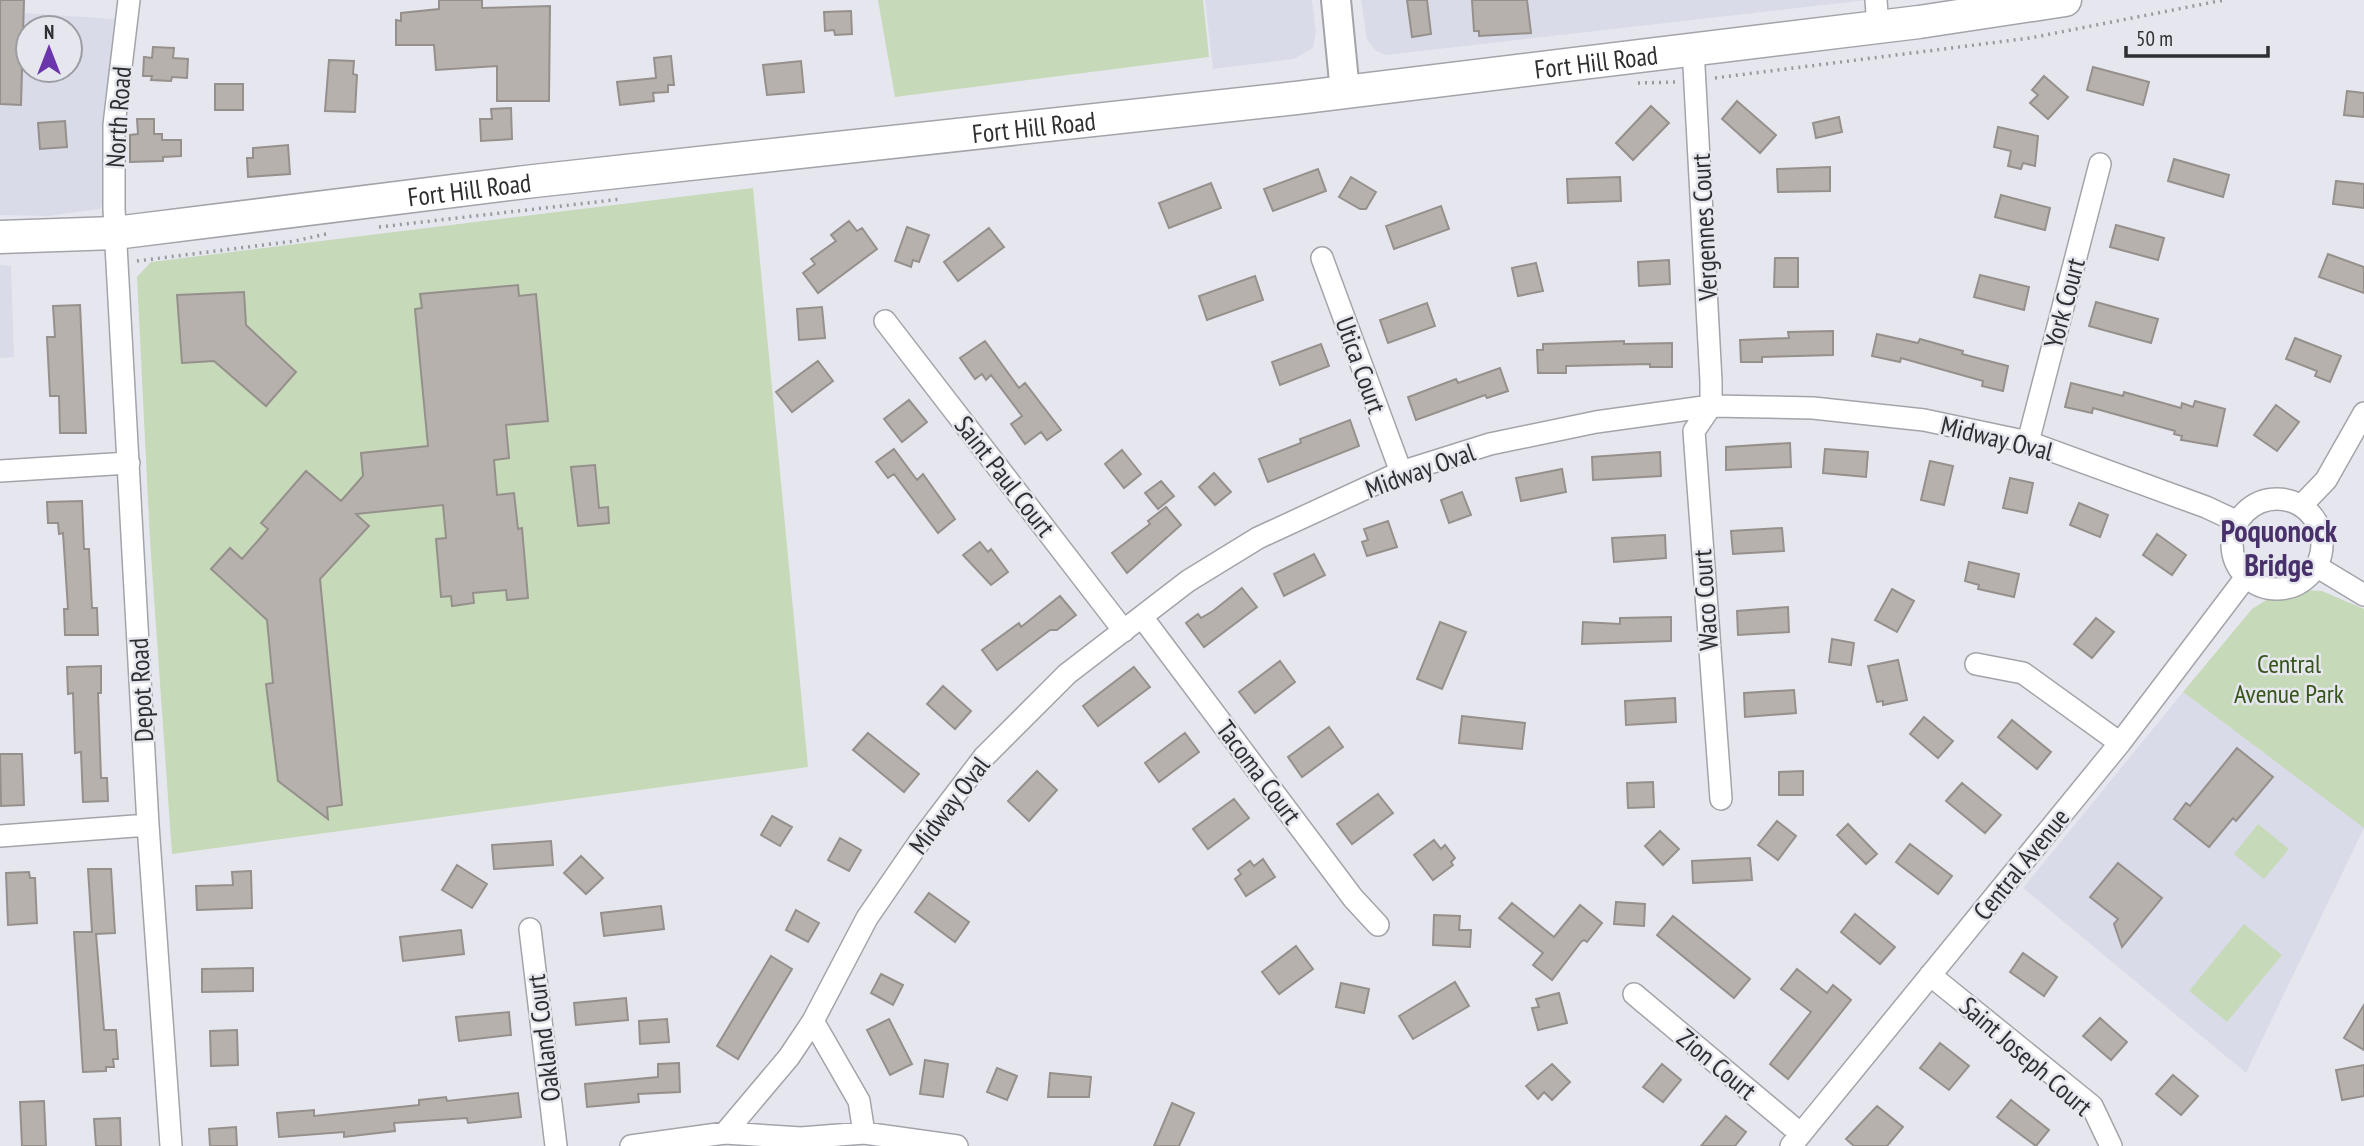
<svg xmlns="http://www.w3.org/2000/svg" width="2364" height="1146" viewBox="0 0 2364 1146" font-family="'PT Sans Narrow',sans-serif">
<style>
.built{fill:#dadbe9;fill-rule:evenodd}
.green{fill:#c6d9b8}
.building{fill:#b6b1ac;stroke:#96908c;stroke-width:2}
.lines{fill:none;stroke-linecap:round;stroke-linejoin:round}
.street-casing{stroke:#a3a4aa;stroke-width:24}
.secondary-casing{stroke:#a3a4aa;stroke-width:32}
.primary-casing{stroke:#a3a4aa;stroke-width:35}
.path{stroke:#98999e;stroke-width:3.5;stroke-dasharray:2 5;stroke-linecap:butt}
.street{stroke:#fff;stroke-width:21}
.secondary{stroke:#fff;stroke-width:28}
.primary{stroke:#fff;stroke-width:32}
.labels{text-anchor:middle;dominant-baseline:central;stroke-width:5;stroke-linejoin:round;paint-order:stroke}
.street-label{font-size:26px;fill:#2e2f31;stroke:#e6e7ee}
.park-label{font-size:26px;fill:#37541b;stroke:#e6e7ee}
.quarter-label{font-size:30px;font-weight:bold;fill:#48306b;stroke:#e6e7ee}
</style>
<rect width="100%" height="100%" fill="#e6e7ee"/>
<path class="built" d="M0,0H25L24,13L115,19L105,199L100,209L48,216L0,215ZM28,28H70V70H28Z
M1205,0H1312L1316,32L1313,48L1294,59L1213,69Z
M1361,0H1868L1386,55L1376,51L1367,40Z
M0,265L11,266L14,357L0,358Z
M2183,692L2364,828L2246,1073L2023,888Z"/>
<path class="green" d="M878,0H1203L1209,57L895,97Z
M753,188L808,767L172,854L150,541L137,277L151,262Z
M2300,590L2322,591L2364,609V828L2183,692L2252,609L2271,597Z
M2258,824L2289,849L2264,879L2234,854Z
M2244,924L2282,955L2227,1022L2189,991Z"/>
<path class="building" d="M0,0H24L21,105L0,104Z
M439,0H482V8L550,6L549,101H497V66L436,70L434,45H396V20L401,21V13L439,9Z
M1407,0H1427L1431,34L1412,37Z
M1472,0H1527L1531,33L1479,36V31H1474Z
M851,11L852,34L835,35L834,30L825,31L824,12Z
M153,47L174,48L173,58L188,59L187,78L172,77L171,81L151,80L152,76H143L144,57L152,58Z
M671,56L674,85H668V92L653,93L654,101L620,105L617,82L656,78L654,58Z
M329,60L354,61L353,74L357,75L355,112L325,111Z
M801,61L804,92L767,95L763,65Z
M2093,67L2149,82L2143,105L2087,90Z
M2044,76L2068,97L2048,119L2030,103L2038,95L2032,90Z
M215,84H243V110H215Z
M2347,91L2364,93V117L2344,115Z
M1737,101L1776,135L1760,153L1722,119Z
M1651,106L1669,123L1633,160L1616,143Z
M511,108L512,139L481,141L480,119H492L491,109Z
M1839,117L1842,132L1816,138L1813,123Z
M137,119H154V134H162V140H181V156L163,157V161L130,162V135L138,134Z
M65,121L67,147L40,149L38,123Z
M1998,127L2038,136L2035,166L2023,163L2021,169L2008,166L2011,151L1994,147Z
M288,145L290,174L248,177L247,158H253V148Z
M2174,159L2229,175L2223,197L2168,181Z
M1830,167V191L1778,192L1777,169Z
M1318,169L1326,191L1273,211L1264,189Z
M1351,177L1376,192L1366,209H1360L1339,197Z
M1620,177L1621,201L1568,203L1567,179Z
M2336,181L2364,184V208L2333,204Z
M1211,183L1221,208L1169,228L1159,203Z
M2001,195L2050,208L2045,230L1995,217Z
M1441,206L1449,229L1394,249L1386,226Z
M849,221L857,231L862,228L877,249L818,293L803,273L815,264L811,259L836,241L831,235Z
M2116,225L2164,238L2158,260L2110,247Z
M907,227L929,235L919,262L913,260L911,267L895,261Z
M989,228L1004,247L958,281L944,262Z
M2328,254L2364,267V293L2319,277Z
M1775,258H1798V287H1774Z
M1669,260L1670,284L1639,286L1638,262Z
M1536,263L1543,291L1518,296L1512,268Z
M1980,275L2029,287L2024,310L1974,297Z
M1255,276L1263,300L1207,320L1199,296Z
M518,285L519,296L536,294L548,421L506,425L509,458L494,460L497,495L514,493L518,529L522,528L528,598L507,600L506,590L473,593L474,603L452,606L451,596L441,597L436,539L446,538L443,505L356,514L369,526L320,579L342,805L327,807L328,819L278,781L266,684L273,683L267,620L211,569L230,548L242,559L268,529L261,523L306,471L341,501L363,476L361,453L428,446L415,309L422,308L420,294Z
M244,292L246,325L296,372L266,406L214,361L182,363L177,295Z
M2096,302L2158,319L2151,343L2089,326Z
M1427,303L1435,326L1388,343L1380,320Z
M80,305L86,433H60L59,396H50L47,337H55L53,306Z
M822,307L825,338L799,340L797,309Z
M1833,331V355L1762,357V362H1741L1740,340L1789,338L1788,332Z
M1877,334L1918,343L1920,339L1963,351L1962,354L2008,366L2003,391L1982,386L1983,381L1901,358L1900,362L1872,356Z
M2295,338L2341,356L2330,382L2315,376L2317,371L2286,359Z
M985,341L1019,388L1025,383L1061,430L1047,440L1041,432L1025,444L1011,424L1022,416L991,375L986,380L982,374L975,379L960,358Z
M1624,341V344L1672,343V367H1650V364L1566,366V373H1538L1537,350H1543V344Z
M1321,344L1329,366L1280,385L1272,362Z
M818,361L833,381L792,412L776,392Z
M1500,368L1508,391L1487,398L1485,395L1416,420L1408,397L1456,379L1458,383Z
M2071,383L2123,396L2124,392L2181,408L2182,403L2193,407L2195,401L2225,409L2217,446L2181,440L2182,436L2174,434L2175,431L2093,408L2092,413L2065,407Z
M909,400L927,422L902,442L884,419Z
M2276,405L2299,422L2277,451L2254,435Z
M1350,420L1359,446L1268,482L1259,459L1301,443L1300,439Z
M1790,443L1791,467L1726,470V447Z
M894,449L917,480L923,474L955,519L938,533L894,474L888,478L876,462Z
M1825,449L1868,452L1866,477L1823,473Z
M1122,450L1141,474L1124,488L1105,464Z
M1660,452L1661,476L1593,480L1592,457Z
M1930,461L1953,466L1944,505L1921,500Z
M595,465L599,508L608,507L609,523L578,526L571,467Z
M1562,469L1566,492L1521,501L1516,478Z
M1214,473L1231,492L1215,505L1199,487Z
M2010,478L2033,483L2027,513L2003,508Z
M1161,481L1174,496L1158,509L1145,493Z
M1462,492L1471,515L1449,523L1441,500Z
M82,501L84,549H89L92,608H97L98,635H65L64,609H68L63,533L59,534L58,523H48L47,502Z
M2079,503L2108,515L2100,537L2070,525Z
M1166,507L1181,525L1127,573L1112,553L1150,524L1148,521Z
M1388,521L1397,547L1367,556L1362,542L1368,540L1364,529Z
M1782,528L1784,551L1733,554L1731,531Z
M2157,534L2186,555L2172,575L2143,555Z
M1665,535L1666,558L1614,562L1612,538Z
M980,542L988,552L991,549L1008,572L991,585L963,555Z
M1314,554L1325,575L1284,596L1274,574Z
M1969,562L2019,574L2014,597L1978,589L1979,585L1965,581Z
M1242,588L1257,607L1204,647L1186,623L1198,614L1201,618L1213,611Z
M1892,589L1914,601L1897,632L1875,620Z
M1060,596L1076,615L1057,630H1050L997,670L982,650L1019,623L1021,627Z
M1788,607L1789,632L1738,635L1737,611Z
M1671,617V641L1582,644L1583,622L1620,624V618Z
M2096,618L2114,632L2092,658L2074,644Z
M1440,622L1466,632L1442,689L1417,679Z
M1832,639L1854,643L1851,665L1829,662Z
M1898,660L1907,700L1883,705V701L1877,702L1868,666Z
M1280,661L1295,682L1255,713L1239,692Z
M101,666V693H98L101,778H107L108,801L83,802L81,752L75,753L73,693L68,694L67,667Z
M1134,667L1150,687L1098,726L1083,706Z
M943,686L971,711L955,729L927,704Z
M1794,690L1796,713L1745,717L1744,693Z
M1675,698L1676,722L1626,725L1625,701Z
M1462,716L1525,723L1522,749L1459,743Z
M1924,717L1953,741L1938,758L1910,734Z
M2012,720L2051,752L2037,769L1998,737Z
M1329,727L1343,747L1302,777L1288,757Z
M868,733L919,774L904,792L853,750Z
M1185,733L1199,752L1159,782L1145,763Z
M2237,748L2273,777L2236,821L2233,818L2209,847L2174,819L2186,803L2190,806Z
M0,754H22L24,805L1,806Z
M1037,771L1057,790L1029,821L1008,801Z
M1803,771V795H1779V772Z
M1653,782L1654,807L1628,808L1627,783Z
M1962,783L2001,815L1985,833L1946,801Z
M1378,794L1393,813L1352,844L1337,824Z
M1234,799L1249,818L1208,849L1193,829Z
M772,816L792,827L780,846L761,835Z
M1777,821L1796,836L1778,860L1758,845Z
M1848,824L1877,854L1866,864L1837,835Z
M1660,831L1679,849L1663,865L1645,846Z
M840,838L861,850L849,871L828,860Z
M1434,840L1441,849L1445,845L1455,858L1451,862L1453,865L1433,880L1414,855Z
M551,841L553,865L494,869L492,845Z
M1910,844L1952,876L1938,894L1896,862Z
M581,856L603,878L586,894L564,873Z
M1750,858L1752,880L1693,883L1692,861Z
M1263,859L1275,877L1246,896L1235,879L1241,874L1238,870L1250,861L1254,866Z
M2118,863L2162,898L2122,947L2114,924L2118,919L2090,897Z
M457,865L487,884L472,908L442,890Z
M88,869H111L115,933L96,934L104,1030H116L118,1059H113L114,1067H106V1071L83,1072L74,932H92Z
M251,871L252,908L197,910L196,886L233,885L232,872Z
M29,872L30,878H35L37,923L8,925L6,873Z
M929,893L969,922L955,942L915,912Z
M1616,902L1645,904L1644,926L1614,924Z
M1512,903L1554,937L1580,905L1602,923L1587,942L1584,940L1581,942L1552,980L1533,965L1543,953L1499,918Z
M661,906L664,929L604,936L601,913Z
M796,910L819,923L808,942L786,930Z
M1855,914L1895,947L1880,964L1841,932Z
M1434,915L1460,916L1459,930H1471L1470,947L1433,945Z
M1673,916L1750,979L1734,998L1657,935Z
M461,930L464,954L403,961L400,937Z
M1296,946L1313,969L1279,994L1262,972Z
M2023,953L2057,977L2044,996L2010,972Z
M771,956L792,969L738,1059L717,1046Z
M253,968V991L202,992V969Z
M1797,969L1827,993L1833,985L1851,1000L1788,1079L1770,1064L1811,1012L1781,989Z
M881,974L903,985L893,1005L871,993Z
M1455,982L1469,1006L1413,1039L1399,1016Z
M1341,983L1369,989L1364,1013L1336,1007Z
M1559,993L1567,1023L1538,1030L1532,1008L1539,1007L1536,999Z
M626,998L628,1020L576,1025L574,1003Z
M2364,1005V1050L2344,1038Z
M509,1012L511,1035L459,1041L456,1017Z
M2100,1018L2127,1042L2111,1060L2083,1036Z
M667,1019L669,1042L640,1044L639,1021Z
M889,1019L912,1064L890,1075L867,1030Z
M237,1030L238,1065L211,1066L210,1031Z
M1940,1043L1969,1066L1949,1090L1920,1068Z
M925,1060L948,1064L943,1097L920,1094Z
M679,1063L680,1092L638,1094L639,1102L587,1107L585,1084L658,1077V1064Z
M1552,1064L1570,1082L1552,1100L1544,1092L1538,1099L1526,1086Z
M1662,1064L1681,1080L1663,1102L1643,1087Z
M2364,1065V1096L2342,1100L2336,1070Z
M997,1068L1017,1076L1007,1100L987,1092Z
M1050,1073L1091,1077L1089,1097H1048Z
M2173,1075L2198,1096L2181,1115L2156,1094Z
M518,1093L521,1117L468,1123L467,1118L394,1123L395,1131L344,1137V1132L279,1137L277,1113L314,1110V1116L419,1105V1100L446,1097L447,1101Z
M2011,1100L2049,1130L2036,1146L1997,1117Z
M44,1101L46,1146H22L20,1102Z
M1172,1103L1194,1113L1179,1146H1154Z
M1877,1106L1903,1127L1887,1146H1854L1846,1139Z
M1726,1116L1746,1132L1735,1146H1701Z
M120,1118L121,1146H96L94,1119Z
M236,1127L237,1146H210L209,1129Z"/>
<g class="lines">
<g class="street-casing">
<path id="street" d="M129,0L114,125V209L148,825L171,1146
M1876,0L1878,27
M1693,48L1711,381V406L1694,431L1721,799
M1322,258L1401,472
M885,321L1124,631
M2028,442L2100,164
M0,471L129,463
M2232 544a45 45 0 1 1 90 0a45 45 0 1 1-90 0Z
M2301,506L2326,480L2364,413
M2316,566L2364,595
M1142,617L1353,898L1378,925
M1976,664L2023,673L2120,743
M0,836L148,825
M530,929L556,1146
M1930,975L2092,1106L2111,1146
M1634,994L1801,1134
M813,1021L859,1101L864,1133
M725,1133L789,1057L813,1021L867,918L920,841L984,757L1067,674L1188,581L1258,538L1401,472L1490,444L1596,422L1711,406L1813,408L1924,420L2028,442L2206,507L2238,522
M631,1146L725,1133L801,1138L864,1133L957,1146
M1791,1146L2120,743L2246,577"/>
</g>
<g class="secondary-casing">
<path id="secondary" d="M1336,0L1345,92"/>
</g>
<g class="primary-casing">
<g id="primary">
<path id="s1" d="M0,237L115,233L534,181L1296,98L1919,22L2065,0"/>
</g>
</g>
<path class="path" d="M1715,78L2030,38L2224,0
M1638,83L1676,82
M379,227L622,199
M137,261L295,241L326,234"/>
<use href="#street" class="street"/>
<use href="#secondary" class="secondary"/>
<use href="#primary" class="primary"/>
</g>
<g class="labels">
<g class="street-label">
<text stroke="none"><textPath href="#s1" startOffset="1606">Fort Hill Road</textPath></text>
<text transform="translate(118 117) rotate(-86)">North Road</text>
<text stroke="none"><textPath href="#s1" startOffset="1040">Fort Hill Road</textPath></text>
<text stroke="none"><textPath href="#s1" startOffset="472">Fort Hill Road</textPath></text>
<text transform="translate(1704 227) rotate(-93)">Vergennes Court</text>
<text transform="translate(2064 303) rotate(-75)">York Court</text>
<text transform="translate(1361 365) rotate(70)">Utica Court</text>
<text transform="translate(1997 438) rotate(14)">Midway Oval</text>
<text transform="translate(1420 470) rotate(-20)">Midway Oval</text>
<text transform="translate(1005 476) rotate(52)">Saint Paul Court</text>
<text transform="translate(1705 600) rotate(-94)">Waco Court</text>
<text transform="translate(141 690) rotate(-93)">Depot Road</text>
<text transform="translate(1259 772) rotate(53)">Tacoma Court</text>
<text transform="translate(949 805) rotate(-53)">Midway Oval</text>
<text transform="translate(2021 864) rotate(-51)">Central Avenue</text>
<text transform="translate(543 1038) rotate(-97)">Oakland Court</text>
<text transform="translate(2026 1056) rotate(41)">Saint Joseph Court</text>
<text transform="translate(1717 1064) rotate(40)">Zion Court</text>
</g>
<g class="park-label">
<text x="2289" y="663">Central<tspan x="2289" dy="30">Avenue Park</tspan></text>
</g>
<g class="quarter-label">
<text x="2279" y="530">Poquonock<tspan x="2279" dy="34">Bridge</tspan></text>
</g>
</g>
<g transform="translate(49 49)"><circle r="33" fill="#e6e7ee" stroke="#9c9da2" stroke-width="2"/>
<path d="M0-5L12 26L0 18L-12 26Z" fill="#6b35ac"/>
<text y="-10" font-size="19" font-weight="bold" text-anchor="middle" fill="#2e2f31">N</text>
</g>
<path d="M2126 46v10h142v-10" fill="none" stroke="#2e2f31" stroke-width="3.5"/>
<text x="2136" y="46" font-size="21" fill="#2e2f31" stroke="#e6e7ee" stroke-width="5" paint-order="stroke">50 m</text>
</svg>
